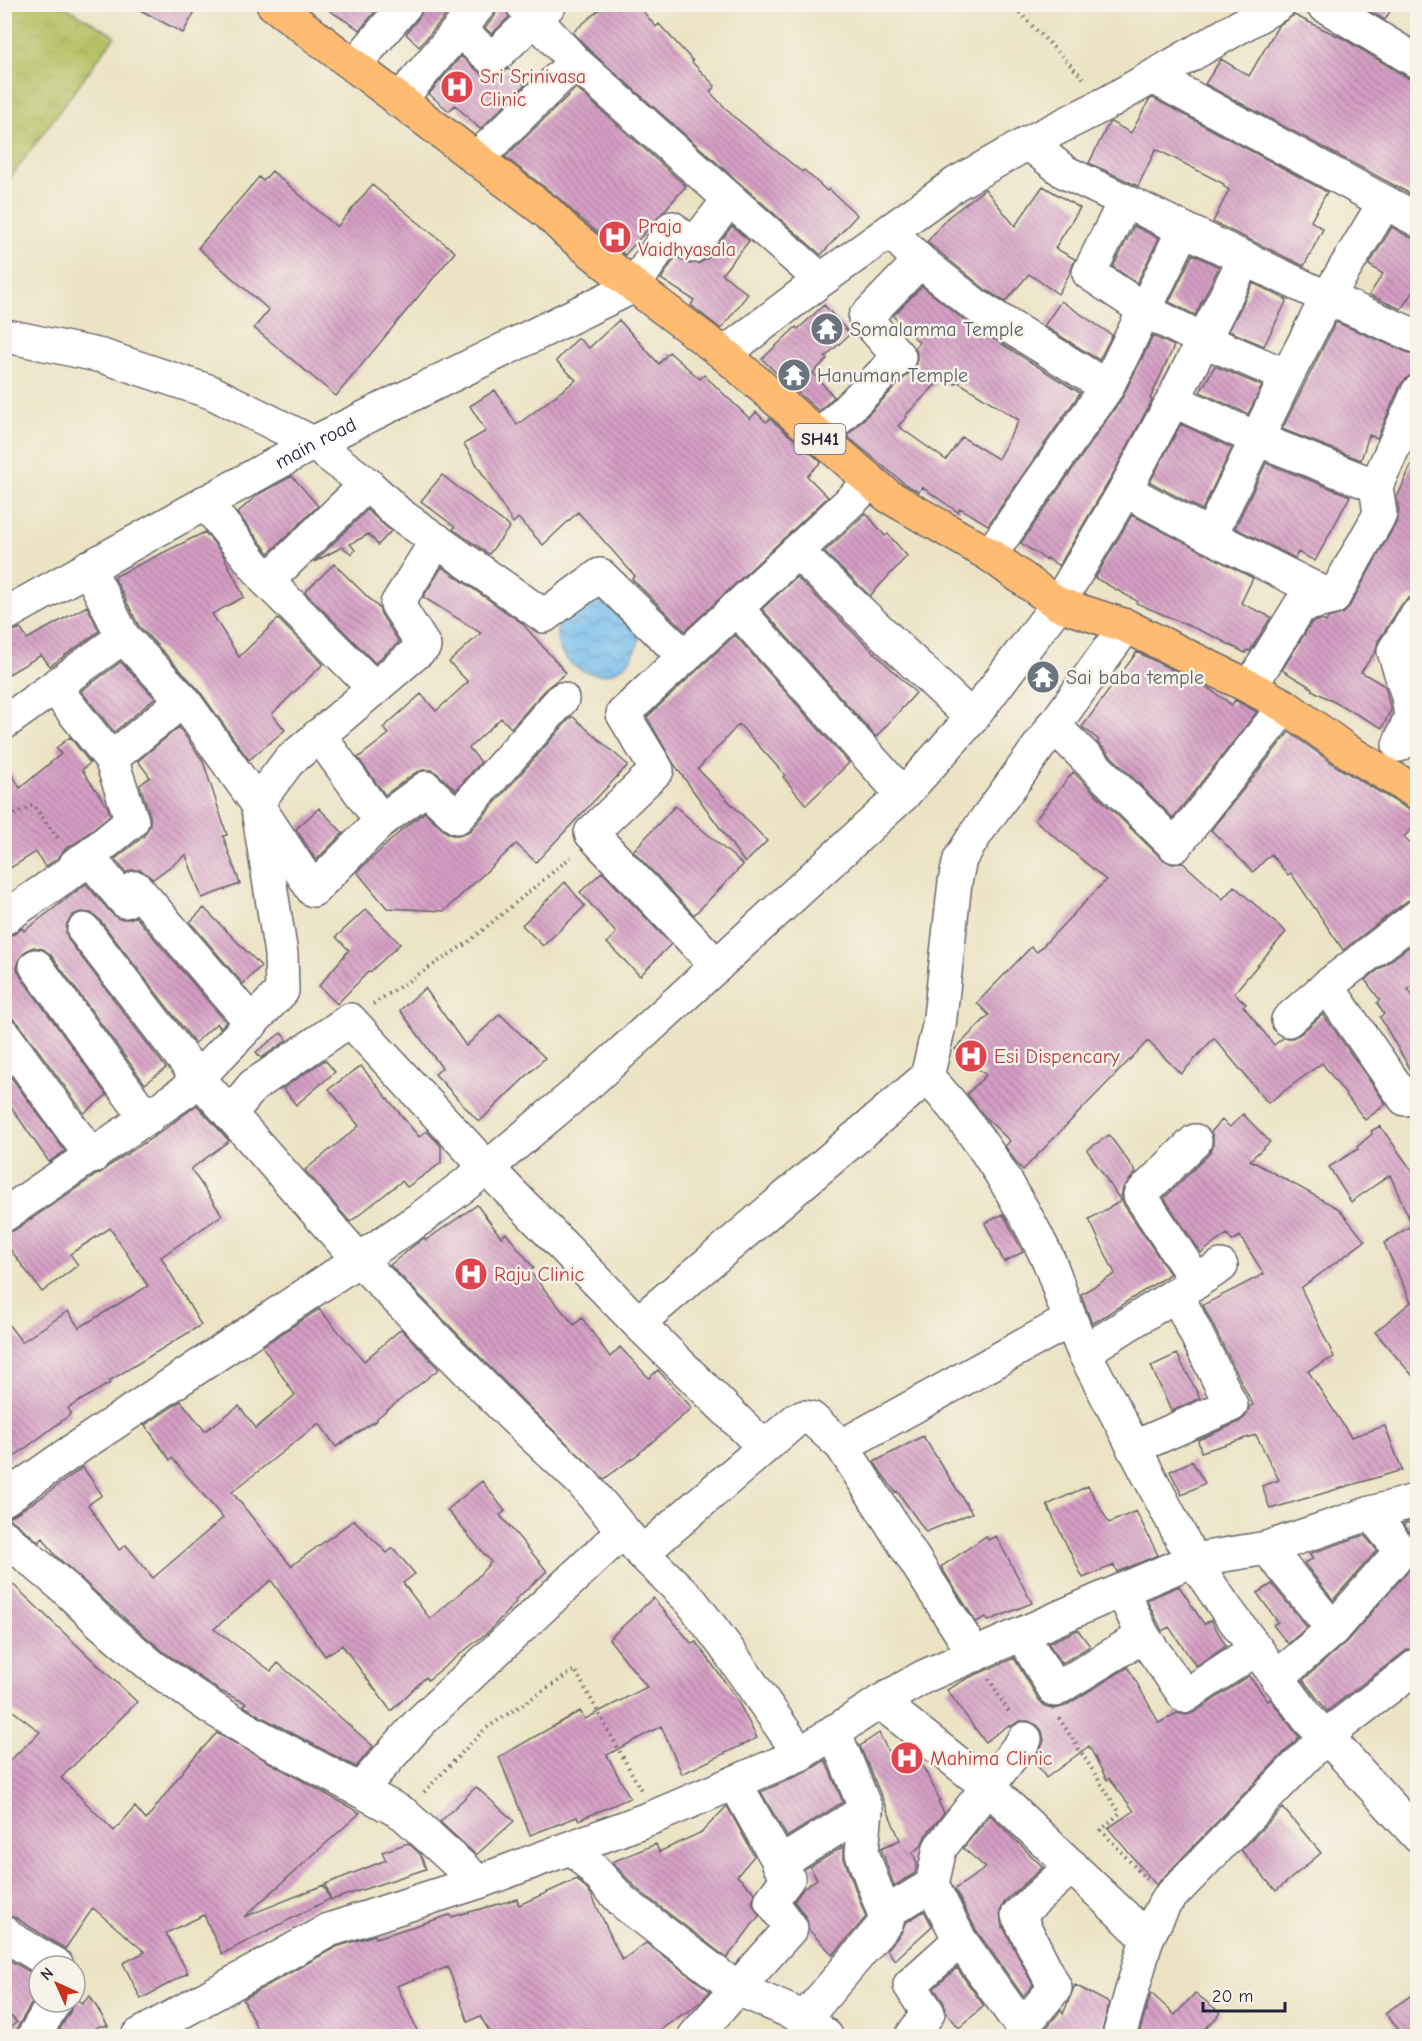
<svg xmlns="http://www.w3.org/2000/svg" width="1422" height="2041" viewBox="0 0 1422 2041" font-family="'Comic Neue',sans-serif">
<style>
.park{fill:url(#park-crowns);stroke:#6b714e;stroke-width:1.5}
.water{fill:url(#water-waves);stroke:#4c7094;stroke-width:1.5}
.building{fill:url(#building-back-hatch);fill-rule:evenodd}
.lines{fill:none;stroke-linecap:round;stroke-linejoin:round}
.minor-casing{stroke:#69666b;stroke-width:36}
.major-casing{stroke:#69666b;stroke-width:36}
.path{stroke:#69666b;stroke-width:4;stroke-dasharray:1.5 4.5;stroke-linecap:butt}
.minor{stroke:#fff;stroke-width:33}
.major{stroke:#ffbb71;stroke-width:33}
.labels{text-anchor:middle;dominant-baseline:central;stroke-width:5;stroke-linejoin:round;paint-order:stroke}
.shield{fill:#f7f3e8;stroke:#62616f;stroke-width:1.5}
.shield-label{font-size:18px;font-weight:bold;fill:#22223b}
.health-label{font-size:20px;fill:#be3a42;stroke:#f7f3e8;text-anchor:start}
.worship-label{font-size:20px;fill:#5b616d;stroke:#f7f3e8;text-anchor:start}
.street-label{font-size:20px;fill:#22223b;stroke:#f7f3e8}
</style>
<defs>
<pattern id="park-crowns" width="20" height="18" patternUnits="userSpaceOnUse" patternTransform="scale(1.5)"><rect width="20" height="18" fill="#b4c062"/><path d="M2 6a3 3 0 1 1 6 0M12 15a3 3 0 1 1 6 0" fill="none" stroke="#9aa556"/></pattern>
<pattern id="water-waves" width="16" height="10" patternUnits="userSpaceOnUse" patternTransform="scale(1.5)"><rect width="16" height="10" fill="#76beee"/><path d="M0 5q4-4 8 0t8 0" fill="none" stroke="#609ac2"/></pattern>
<pattern id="building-back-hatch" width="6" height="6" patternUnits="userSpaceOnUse" patternTransform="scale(1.5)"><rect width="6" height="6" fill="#d59ec4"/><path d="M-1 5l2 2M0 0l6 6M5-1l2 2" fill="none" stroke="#ac80a0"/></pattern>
</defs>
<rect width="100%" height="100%" fill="#f7f3e8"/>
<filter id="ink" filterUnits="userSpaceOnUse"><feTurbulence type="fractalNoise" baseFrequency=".0167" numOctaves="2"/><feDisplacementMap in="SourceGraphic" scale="12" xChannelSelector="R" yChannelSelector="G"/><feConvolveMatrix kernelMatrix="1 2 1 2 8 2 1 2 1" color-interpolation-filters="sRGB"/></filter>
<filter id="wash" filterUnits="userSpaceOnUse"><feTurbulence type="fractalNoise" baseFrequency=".008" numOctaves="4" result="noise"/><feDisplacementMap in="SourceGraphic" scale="24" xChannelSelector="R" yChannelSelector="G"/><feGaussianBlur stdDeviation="1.35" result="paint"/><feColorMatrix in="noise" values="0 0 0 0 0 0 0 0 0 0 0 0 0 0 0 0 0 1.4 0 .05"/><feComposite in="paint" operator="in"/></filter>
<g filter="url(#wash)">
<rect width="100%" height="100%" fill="#ece3c4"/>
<path class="park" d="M5,4L63,5L115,36L5,185Z"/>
<path class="water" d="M593,592L640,634C628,706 537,669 561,618C565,610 585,598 593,592Z"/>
<g id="blocks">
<path class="building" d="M129,4H199L183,33Z
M319,4H381L360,30Z
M424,4H455L419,47L406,34L420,16Z
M498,4H504L509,17L492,34L485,28L495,16Z
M606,4H637L656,27L659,24L693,61L692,62L715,86L710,92L733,116L802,172L804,170L827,191L829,189L857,215L821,255L588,49L573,32Z
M1369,4H1394L1385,20L1366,9Z
M1294,15L1344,39L1408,78L1418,81V198L1205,84L1221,59L1249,76L1278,26Z
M461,56L480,73L487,77H497L508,69L525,85L480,129L455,105L449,111L429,94Z
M576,88L686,186L625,255L580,218L559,198L505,157Z
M1153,98L1327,192L1311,221L1323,229L1304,266L1213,222L1229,190L1223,186L1224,184L1156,149L1138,186L1089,163L1109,123L1111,122L1131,133L1149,100Z
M272,171L337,227L372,185L455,252L336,396L254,328L269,310L198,248L259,177L263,181Z
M1043,186L1080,208L1055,248L1075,259L1070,273L1058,294L1029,274L1005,302L986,290L927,242L947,218L985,189L1015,226Z
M732,226L749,241L722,274L748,294L721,329L691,305L694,300L661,279L676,256L689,264L700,263L708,258Z
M1134,226L1159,238L1137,283L1113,267Z
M1392,227L1409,237L1418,239V284L1401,309L1369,295L1383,274L1369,265Z
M1193,254L1219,267L1195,315L1169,302Z
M1253,283L1287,300L1264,346L1229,331Z
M922,286L965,321L1080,393L988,525L960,508L958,512L922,487L919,492L905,484L847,436L912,370L917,363V353L915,347L919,342L893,316ZM944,376L955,384L957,381L1019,420L998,459L962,437L946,460L898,426L907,417L905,416Z
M1061,301L1112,335L1099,360L1044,326Z
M824,305L850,334L825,357L827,359L813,373L834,397L819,411L780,377L762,359L796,327L798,329Z
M619,320L659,364L669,352L700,379L704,375L750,419L756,412L766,422L770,419L821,462L807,476L828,497L685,631L632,579L635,576L578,512L543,545L518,518L513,523L464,444L486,431L470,406L495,390L517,425L576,380L556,361L578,338L589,348Z
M1336,322L1411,354L1418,355V374L1408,377L1401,384L1377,438L1369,435L1361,460L1282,429Z
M1153,336L1174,346L1150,399L1152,400L1109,481L1059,566L1047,558L1046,560L1021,543L1122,398Z
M1215,366L1262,386L1248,414L1200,392Z
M1181,424L1232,448L1202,510L1150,482Z
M1418,449V596L1409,598L1402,604L1378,641L1376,651L1361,672L1385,686L1391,710L1382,728L1312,690V688L1282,670L1312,622L1322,620L1326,622L1328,618L1344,613L1349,607L1396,523L1399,511L1397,498Z
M1266,463L1350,496L1315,561L1298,552L1295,558L1235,528Z
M442,475L510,527L489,554L453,529L455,527L421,501Z
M292,476L318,506L269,553L237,513L257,495Z
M367,510L391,531L378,545L369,534L350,544L355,550L352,554L342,547L314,562Z
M866,513L885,536L888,534L907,556L870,596L824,552Z
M1132,515L1253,578L1241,603L1271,617L1250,651L1247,650L1245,653L1215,637L1136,603L1137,601L1095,578Z
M205,532L222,553L244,597L212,614L239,657L278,619L323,664L272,714L285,730L249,760L198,689L139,626L114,577Z
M334,564L379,608L381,614L399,642L375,663L305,592Z
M442,567L522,623L566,673L548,687L511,728L501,718L469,748L481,762L456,790L438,774L432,770H423L415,773L385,795L358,758L389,734L383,728L421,694L436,711L468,682L449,662L481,633L423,597Z
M796,577L916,693L876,737L762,609Z
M87,606L99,631L50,666L41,655L4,677V635L20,628L27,639Z
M735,635L849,763L806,805L783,777L785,775L739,724L698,769L767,841L745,863L674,764L647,717Z
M1137,652L1184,676L1198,684L1199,683L1205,686L1232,705L1235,700L1257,712L1173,818L1097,742L1099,740L1082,727Z
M121,662L155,698L114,732L81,691Z
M572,716L628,765L536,862L516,844L444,911L387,908L357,872L404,828L425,812L444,831L452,835H462L471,830Z
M179,727L203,761L227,835L223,836L240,884L202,898L186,855L153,879L141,870H131L126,873L115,859L144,836L150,825V815L140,785L150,777L138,761Z
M1289,732L1339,768L1408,809L1418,812V822L1404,837L1418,853V898L1407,901L1343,950L1291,873L1288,875L1271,854L1253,872L1211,830Z
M70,737L90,763L82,770L107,806L110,815L77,842L66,848L59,857L45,867L36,852L4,872V760L20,788L61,754L56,748Z
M1073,772L1162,859L1172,864L1183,863L1223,899L1234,886L1286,932L1234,993L1246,1004L1243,1006L1274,1045L1283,1038H1292L1300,1034L1323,1014L1386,1104L1365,1120L1322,1063L1268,1103L1214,1038L1181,1074L1148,1041L1023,1170L1018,1165L1005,1146L1010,1141L986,1118L967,1094L986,1075L955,1049L989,1015L977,1003L1031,947L1037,952L1106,880L1035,820Z
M675,806L743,865L694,915L633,851Z
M319,808L343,833L316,860L296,829Z
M602,872L671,944L640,976L607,943L616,933L580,892Z
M565,882L585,906L543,946L522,925Z
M86,884L111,913L119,919H130L135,916L226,1022L220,1028L217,1023L195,1043L99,919L91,913L81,912L73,915L67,923L66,933L69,941L166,1068L145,1084L51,955L43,949L33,947L26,951L19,959L17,969L21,977L107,1095L84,1113L19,1024L12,1018L4,1017V937L14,934L22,928L24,931Z
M204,908L261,966L243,984L190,922Z
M366,909L400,944L370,972L369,971L337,1004L319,986L349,950L336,937Z
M1418,940V983L1408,989L1418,1003V1076H1414L1380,1017L1384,1014L1377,1003L1380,1000L1365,980Z
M425,988L466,1046L500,1014L545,1058L479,1122L435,1074L442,1068L400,1010Z
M281,1033L287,1040L261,1058L256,1052Z
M325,1060L335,1072L296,1105L283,1088Z
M361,1066L419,1137L427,1131L441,1146V1163L407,1187L402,1181L350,1222L305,1170L359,1126L329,1089Z
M11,1077L65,1151L49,1162L4,1097V1081Z
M197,1105L229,1141L191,1169L222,1215L161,1257L201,1325L109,1381L110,1383L68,1408L71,1414L4,1464V1319L22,1342L68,1311L79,1328L148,1286L110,1228L70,1254L78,1265L42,1292L4,1241V1234L15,1230L96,1175L102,1172L107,1167L158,1134Z
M1243,1114L1270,1142L1250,1160L1339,1209L1365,1241L1301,1288L1334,1357L1308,1371L1351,1437L1385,1426L1402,1470L1270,1509L1262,1486L1279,1480L1256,1435L1201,1452L1198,1440L1239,1422L1246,1416L1250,1406L1253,1405L1203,1305L1264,1274L1240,1236L1232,1241L1227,1234L1201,1253L1164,1198L1209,1154L1213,1145V1137L1211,1132L1222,1120L1230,1127Z
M1380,1126L1418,1179V1382L1375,1332L1411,1302L1384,1243L1412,1225L1390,1175L1351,1202L1329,1167L1358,1149L1357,1147L1372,1134L1371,1131Z
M1109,1135L1136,1172L1123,1188L1121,1197L1124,1205L1170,1274L1092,1324L1081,1294L1115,1274L1089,1219L1121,1201L1087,1150Z
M477,1205L501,1237L506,1233L534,1268L529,1271L574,1325L582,1318L610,1357L620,1347L649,1378L658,1370L692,1408L637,1455L604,1479L524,1402L390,1265L412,1247L424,1238L426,1240Z
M1003,1214L1023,1252L1004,1262L985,1223Z
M319,1309L364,1361L401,1329L439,1369L377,1418V1420L336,1447L319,1423L232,1492L291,1566L354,1520L387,1553L393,1548L415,1574L403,1583L430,1619L474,1581L491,1562L447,1510L482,1481L505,1511L500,1515L547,1571L515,1600L516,1602L489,1631L428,1680L426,1677L391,1711L342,1645L325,1656L271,1580L214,1629L271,1671L278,1663L373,1746L356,1767L260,1716L244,1706L246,1703L220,1691L164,1652L114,1609L55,1555L43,1538L39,1542L16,1523L7,1517L15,1514L42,1497L83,1467L102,1495L88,1505L119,1550L126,1545L153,1578L223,1518L172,1458L170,1460L145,1425L181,1401L205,1431L239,1406L256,1428L295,1395L262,1346Z
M1177,1354L1200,1398L1171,1411L1151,1366Z
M923,1436L972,1513L926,1532L897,1491L895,1492L874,1462Z
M1192,1461L1205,1483L1182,1495L1170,1471Z
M1088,1486L1109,1523L1136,1511L1158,1555L1117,1572L1114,1565L1083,1578L1047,1505Z
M1418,1520V1543L1403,1524Z
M1364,1535L1377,1550L1333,1600L1304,1563L1313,1559L1309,1554Z
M986,1536L988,1540L996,1536L1032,1603L988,1621L986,1617L976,1622L941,1567Z
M1418,1559V1647L1407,1650L1327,1711L1303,1680L1347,1641Z
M4,1576L137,1702L61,1778L114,1831L135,1807L146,1820L188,1764L217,1733L360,1813L244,1917L324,1885L330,1899L222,1954L204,1915L166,1933L188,1973L141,1999L123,1963L145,1952L93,1908L65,1949L16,1918L4,1915V1766L40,1732L4,1704Z
M1272,1584L1307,1627L1288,1644L1273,1625L1278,1622L1257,1593Z
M1179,1586L1204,1624L1211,1620L1226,1646L1196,1666L1169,1627L1162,1631L1147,1600Z
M653,1598L692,1644L696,1642L735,1696L757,1738L682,1774L661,1726L607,1755L630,1798L579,1820L577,1817L530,1835L499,1757L580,1711L585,1719L647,1687L609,1639Z
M1078,1630L1090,1646L1061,1664L1048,1643Z
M1014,1658L1039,1700L1045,1706L1055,1709L1065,1706L1128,1667L1159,1723L1177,1713L1187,1715L1195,1712L1249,1676L1268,1701L1270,1699L1299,1737L1156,1885L1108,1828L1134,1811L1109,1778L1107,1780L1089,1746L1046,1778L1033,1759L1040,1750L1044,1741L1042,1731L1037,1725L1028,1721H1019L1010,1727L1009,1725L985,1742L947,1690L966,1679Z
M879,1733L893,1761L912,1751L917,1755L940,1800L938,1801L944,1813L925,1836L921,1846L913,1852L917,1864L915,1873L894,1886L881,1848L900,1840L860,1746Z
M825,1760L843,1802L787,1837L761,1792L808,1771Z
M476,1787L514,1821L476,1855L440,1822Z
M727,1806L754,1856L737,1876L755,1893L752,1902L759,1916L727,1958L637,1889L612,1862L656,1844L659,1852L702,1832Z
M1283,1808L1321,1853L1276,1891L1241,1850Z
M990,1815L1043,1867L1005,1901L1000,1912L1001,1923L1033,1985L1023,1996L976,1930L955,1889L986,1868L963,1848Z
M408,1843L420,1854L426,1869L331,1900L326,1884L386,1860L382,1852Z
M844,1846V1859L866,1917L833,1955L809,1930L806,1917L794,1901L804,1888L817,1879L810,1867Z
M577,1879L591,1894L622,1960L646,1943L710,1991L701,2001L687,2013L686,2012L650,2037H493L480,2016L468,2022L448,1967L397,1986L420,2037H261L243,1999L336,1947L375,1935L376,1938L450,1915L451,1917L517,1899L519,1905Z
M924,1911L932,1926L895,1960L887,1950L901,1933L905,1923Z
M4,1957L39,1977V1991L18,2026L15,2037H4V2032L17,2022L4,2010Z
M957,1968L984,2006L959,2028L946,2012L944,2003L934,1988Z
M1075,1985L1109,2003L1101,2037H1039L1061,2010L1063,2014Z
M1418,1991V2037H1405L1385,2013Z
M1151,1993L1175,2015L1195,1993L1221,2013L1198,2036L1200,2037H1138Z
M90,1996L108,2026H99L85,2037H55L70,2012L73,2002H75V1997L82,2004Z"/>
</g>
</g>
<g filter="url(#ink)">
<use href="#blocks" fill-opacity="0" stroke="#69666b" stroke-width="1.5"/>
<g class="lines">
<g class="minor-casing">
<g id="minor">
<path d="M522,4L575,62L821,280"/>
<path d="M1322,4L1418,62"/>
<path d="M459,30L492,59L550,4"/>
<path d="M354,66L406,4"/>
<path d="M1153,77L1418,220"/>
<path d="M399,101L480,4"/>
<path d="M1028,143L1065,172L1327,298L1418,337"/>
<path d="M476,159L575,62"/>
<path d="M1125,201L1089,273L1146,311L1203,340L1287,376"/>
<path d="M890,231L920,261L975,305L1107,387"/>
<path d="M4,338L12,337L102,356L211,392L313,443L367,484L399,514L544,616L600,575L685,657"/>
<path d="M724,354L821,280L957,183L1028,143L1107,103L1279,4"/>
<path d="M1173,400L1245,258"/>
<path d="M819,438L899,357L865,318L920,261"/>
<path d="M1125,490L1210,536L1333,598"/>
<path d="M205,502L267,581L375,689"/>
<path d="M1210,536L1287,376L1327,298L1385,202"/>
<path d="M797,552L972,718"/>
<path d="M990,555L1107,387L1184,229"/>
<path d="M88,567L123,637L183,700L257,803L288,762L424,646L397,604L437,540"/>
<path d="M267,581L367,484"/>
<path d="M736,608L903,795"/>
<path id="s1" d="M4,615L313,443L634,286L672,228L693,246L729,200"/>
<path d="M54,687L111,759L183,700"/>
<path d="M1250,687L1300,606L1333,598L1380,514L1376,486L1418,392"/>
<path d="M4,723L123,637"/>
<path d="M1053,725L1175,846L1285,706"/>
<path d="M319,735L381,821L426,788L457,817L562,699"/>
<path d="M1399,745L1411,716L1408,696L1394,651L1418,614"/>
<path d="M264,815L313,890L381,821"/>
<path d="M88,857L125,901L136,888L252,1023"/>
<path d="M76,864L88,857L132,821L111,759"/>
<path d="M4,918L78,867"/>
<path d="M84,930L198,1078L230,1114L253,1086L350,1020L487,1168L638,1323L927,1077L939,1026L955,882L960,859L977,832L1126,626"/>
<path d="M36,966L147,1119"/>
<path d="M717,966L591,833L657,770L623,714L871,482"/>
<path d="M1327,986L1405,1099L1418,1094"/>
<path d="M1288,1020L1327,986L1418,916"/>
<path d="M4,1035L92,1157"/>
<path d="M927,1077C976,1128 1015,1192 1046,1255C1053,1268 1057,1283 1062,1298C1069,1316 1076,1334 1084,1352L1193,1560L1227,1610L1310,1721L1326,1736L1418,1836"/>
<path d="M230,1114L359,1260L511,1415L582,1482L642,1553L691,1601L725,1646L800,1754"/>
<path d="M1195,1141L1140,1195L1197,1282"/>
<path d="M4,1215L184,1092L282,991L281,954L257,803"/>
<path d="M638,1323L764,1447"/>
<path d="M1084,1352L1221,1266"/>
<path d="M1133,1448L1231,1405L1177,1295"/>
<path d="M4,1499L81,1445L421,1218L487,1168L592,1080L903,795L972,718L1058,604L1125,490L1173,400L1257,439L1376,486"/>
<path d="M4,1537L65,1588L101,1623L153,1667L210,1707L251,1732L404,1814L478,1882"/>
<path d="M1267,1548L1333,1629L1401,1551L1371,1513"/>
<path d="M642,1553L796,1420L804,1417L811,1418L842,1446"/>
<path d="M1122,1590L1143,1636L1185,1696L1256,1649"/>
<path d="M1022,1635L1055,1690L1143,1636"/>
<path d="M975,1655L842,1446L1070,1320"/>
<path d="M1277,1678L1333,1629"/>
<path d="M880,1702L987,1786L1147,1938L1166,1901L1326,1736L1418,1665"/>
<path d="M360,1790L420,1722L622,1532"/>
<path d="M573,1847L624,1903L736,1988L805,2018L826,2036"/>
<path d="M779,1864L866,1810"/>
<path d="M884,1914L932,1885L940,1848L1025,1739"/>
<path d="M4,1933L10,1938L57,1966"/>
<path d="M960,1940L1022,2027L1055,1988L1018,1915L1072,1866"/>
<path d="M805,2018L887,1921L862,1853L866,1810L834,1731"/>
<path d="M34,2036L54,2002"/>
<path d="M138,2036L329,1930L478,1882L656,1816L778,1764L800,1754L880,1702L923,1677L1122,1590L1193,1560L1267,1548L1371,1513L1418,1500"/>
<path d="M695,2036L791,1928L771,1901L788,1878L735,1783"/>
<path d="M912,2036L928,2013L910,1985L960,1940L932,1885"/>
<path d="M1119,2036L1147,1938"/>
</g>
</g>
<g class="major-casing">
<path id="major" d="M273,4L548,213L567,232L634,286L724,354L888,496L990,555L1058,604L1126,626L1250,687L1285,706L1349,752L1418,793"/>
</g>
<path class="path" d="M1011,4L1086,81
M4,820L33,805L60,841
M373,1004L467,943L571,857
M989,1679L1010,1714
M1059,1718L1120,1813L1101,1830L1147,1880
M424,1792L485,1729L575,1670L642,1792"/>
<use href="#minor" class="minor"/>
<use href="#major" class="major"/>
</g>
</g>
<defs>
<g id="hospital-disc" transform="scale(1.725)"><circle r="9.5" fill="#e0444e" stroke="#f7f3e8"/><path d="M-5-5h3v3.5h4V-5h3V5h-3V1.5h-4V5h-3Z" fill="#fff"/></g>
<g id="temple-disc" transform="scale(1.725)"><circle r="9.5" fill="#6b7280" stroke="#f7f3e8"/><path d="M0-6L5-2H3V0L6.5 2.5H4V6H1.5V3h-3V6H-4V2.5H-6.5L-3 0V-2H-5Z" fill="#fff"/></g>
</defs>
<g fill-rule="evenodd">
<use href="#hospital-disc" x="457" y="87"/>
<use href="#hospital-disc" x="615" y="237"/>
<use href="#temple-disc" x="827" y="329"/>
<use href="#temple-disc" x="794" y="375"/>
<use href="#temple-disc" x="1043" y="677"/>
<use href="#hospital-disc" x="971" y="1056"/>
<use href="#hospital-disc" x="471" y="1274"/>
<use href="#hospital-disc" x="907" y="1758"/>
</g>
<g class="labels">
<rect class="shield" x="794.5" y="424" width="51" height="30" rx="4.5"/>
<g class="shield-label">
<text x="820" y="439">SH41</text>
</g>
<g class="health-label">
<text x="480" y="76">Sri Srinivasa<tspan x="480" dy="23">Clinic</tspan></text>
<text x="638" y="226">Praja<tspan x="638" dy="23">Vaidhyasala</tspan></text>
<text x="994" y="1056">Esi Dispencary</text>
<text x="494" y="1274">Raju Clinic</text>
<text x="930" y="1758">Mahima Clinic</text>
</g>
<g class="worship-label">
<text x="850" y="329">Somalamma Temple</text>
<text x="817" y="375">Hanuman Temple</text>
<text x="1066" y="677">Sai baba temple</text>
</g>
<g class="street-label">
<text stroke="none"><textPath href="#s1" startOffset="356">main road</textPath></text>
</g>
</g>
<rect width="1422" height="2041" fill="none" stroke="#f7f3e8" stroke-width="24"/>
<g transform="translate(57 1984) rotate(315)"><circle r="28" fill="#f7f3e8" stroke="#a29fa3" stroke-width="1.5"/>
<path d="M0-4.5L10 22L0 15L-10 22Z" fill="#c8321e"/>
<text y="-9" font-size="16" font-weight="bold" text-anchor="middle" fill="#22223b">N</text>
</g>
<path d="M1203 2002v9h82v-9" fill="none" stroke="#22223b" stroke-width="3"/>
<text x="1212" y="2002" font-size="18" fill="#22223b" stroke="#f7f3e8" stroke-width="4.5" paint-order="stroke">20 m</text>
</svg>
